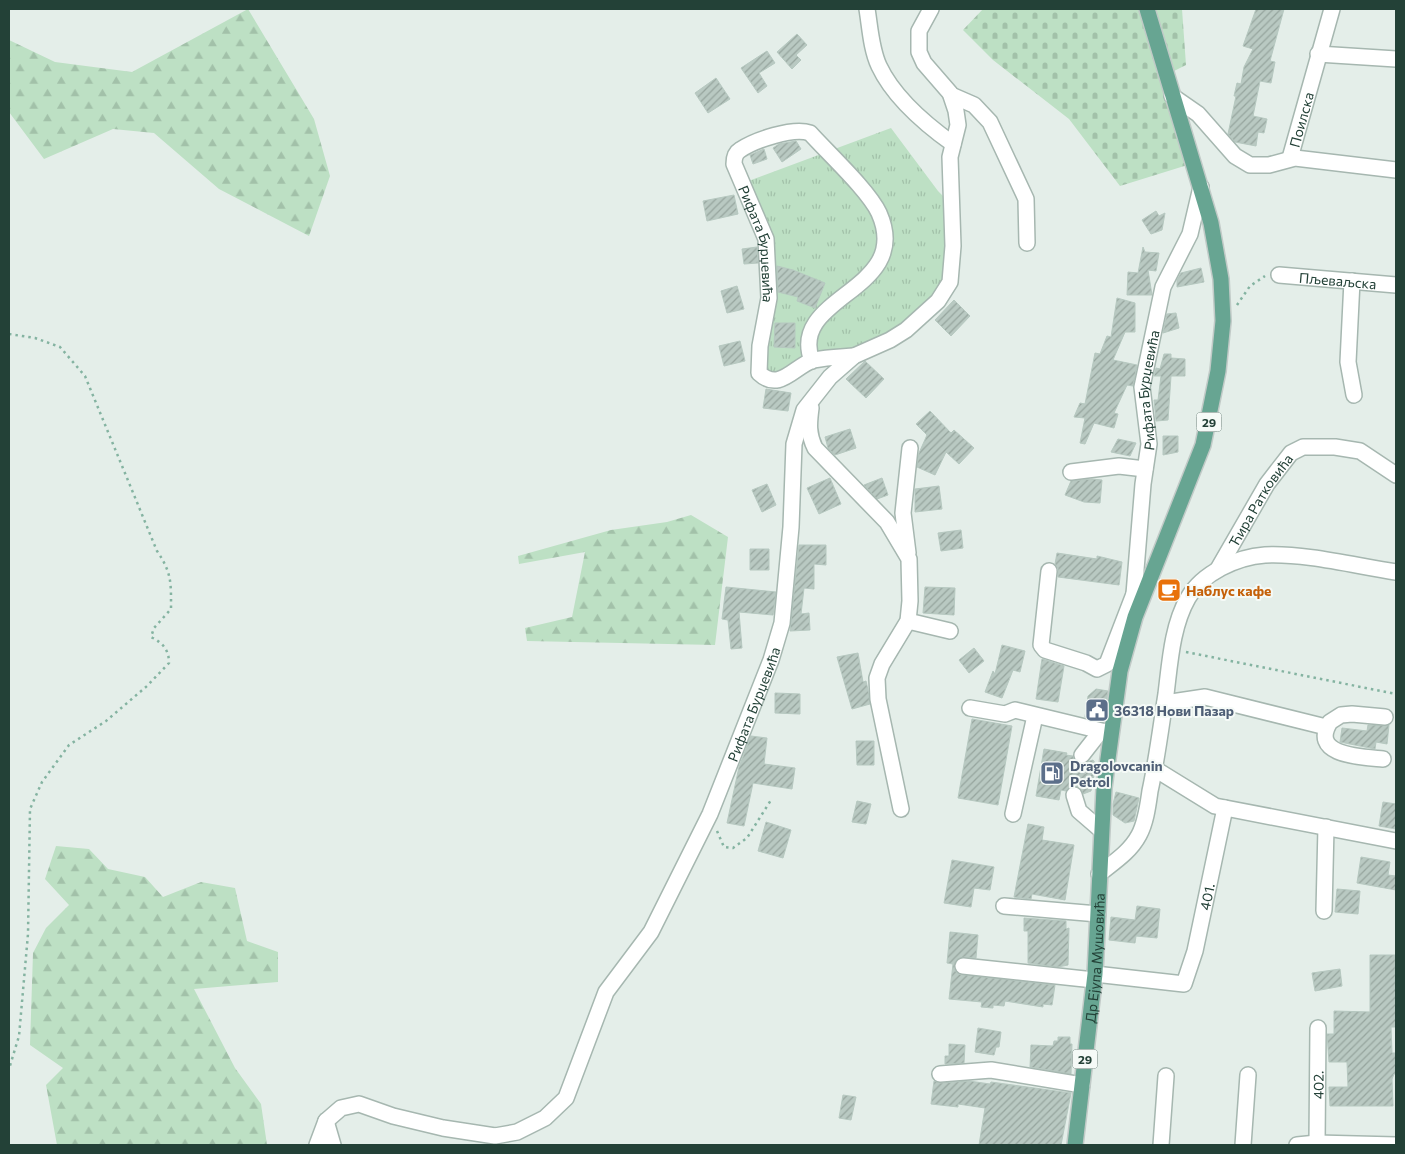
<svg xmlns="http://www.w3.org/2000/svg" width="1405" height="1154" viewBox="0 0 1405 1154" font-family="Commissioner,sans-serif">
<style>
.grass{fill:url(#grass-tufts)}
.forest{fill:url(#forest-firs)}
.cemetery{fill:url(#cemetery-stones)}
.building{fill:url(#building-hatch);stroke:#b6c8c0}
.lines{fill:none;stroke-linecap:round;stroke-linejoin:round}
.minor-tunnel{stroke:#bdcbc5;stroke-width:15;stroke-dasharray:15 8;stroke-linecap:butt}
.minor-casing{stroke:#a6b7b0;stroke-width:18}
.major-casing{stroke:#c1cac7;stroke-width:18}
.path{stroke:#84b3a1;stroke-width:2.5;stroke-dasharray:2.5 4;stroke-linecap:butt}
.minor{stroke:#fff;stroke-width:15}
.major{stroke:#67a592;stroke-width:15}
.labels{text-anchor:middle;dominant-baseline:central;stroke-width:4;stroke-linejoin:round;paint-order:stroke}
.shield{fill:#f5faf7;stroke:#627871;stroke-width:1}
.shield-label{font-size:12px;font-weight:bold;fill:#234137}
.street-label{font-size:14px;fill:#234137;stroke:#f5faf7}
.food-label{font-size:14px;font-weight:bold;fill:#c56008;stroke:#f5faf7;text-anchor:start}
.service-label{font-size:14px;font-weight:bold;fill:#4e5e75;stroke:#f5faf7;text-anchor:start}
</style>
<defs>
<pattern id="grass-tufts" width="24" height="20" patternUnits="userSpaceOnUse" patternTransform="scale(1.25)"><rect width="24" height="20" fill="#bde0c4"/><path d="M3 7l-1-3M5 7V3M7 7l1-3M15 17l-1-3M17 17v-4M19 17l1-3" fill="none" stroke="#a2c1a9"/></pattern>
<pattern id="forest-firs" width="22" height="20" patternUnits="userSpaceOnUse" patternTransform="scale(1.25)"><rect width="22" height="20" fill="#bde0c4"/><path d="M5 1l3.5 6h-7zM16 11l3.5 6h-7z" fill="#a2c1a9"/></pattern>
<pattern id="cemetery-stones" width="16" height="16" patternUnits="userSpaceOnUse" patternTransform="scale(1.25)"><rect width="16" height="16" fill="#bde0c4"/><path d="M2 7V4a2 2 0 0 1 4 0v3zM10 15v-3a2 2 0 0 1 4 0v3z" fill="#a2c1a9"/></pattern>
<pattern id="building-hatch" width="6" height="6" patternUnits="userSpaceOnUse" patternTransform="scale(1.25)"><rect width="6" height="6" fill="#b9c9c2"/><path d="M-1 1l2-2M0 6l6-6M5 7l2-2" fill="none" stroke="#96a59e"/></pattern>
</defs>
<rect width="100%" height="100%" fill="#e4eee9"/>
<path class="grass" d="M891,128L938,191L953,206L950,282L890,340L764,378L767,250L743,183Z"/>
<path class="forest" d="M248,9L314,119L330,176L309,236L219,189L154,133L113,129L44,159L9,112V40L55,62L132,72Z
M691,515L728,537L715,645L527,641L525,628L572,617L585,552L519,564L518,556L611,530L667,522Z
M56,846L89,849L108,869L145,877L163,897L201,882L235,888L247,941L278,952V982L194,989L235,1068L261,1104L267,1145H57L46,1085L63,1068L30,1045L33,953L46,928L69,905L45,879Z"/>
<path class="cemetery" d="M983,9H1182L1186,65L1166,75L1194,163L1120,186L1069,119L993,60L963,30Z"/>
<path class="building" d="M1256,9H1284L1270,61L1275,62L1271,83L1260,81L1253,116L1267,119L1264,133L1258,132L1256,146L1235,142L1228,134L1236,96H1234L1237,83L1241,84L1244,67L1253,49L1243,46Z
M797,34L807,45L796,55L801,60L792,69L777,52Z
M767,51L775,63L759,73L767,86L758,93L741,68Z
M716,78L730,99L708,113L695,93Z
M796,141L801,149L782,162L773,148L779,144Z
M764,149L767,159L753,164L750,155Z
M734,195L738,214L707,221L703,201Z
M1156,211L1159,216L1165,213L1162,230L1151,234L1142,220Z
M757,247L758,263L744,264L742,249Z
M1143,247L1145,252L1159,253L1156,271L1148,270L1152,295H1127L1128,272L1138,273Z
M777,266L793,270L825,283L815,308L797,301L798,297L778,292Z
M1201,268L1204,282L1177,287V280L1181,273Z
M737,286L744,309L727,313L721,291Z
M1117,298L1135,303V332H1125L1113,360L1137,365L1133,386L1127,385L1114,413L1118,414L1114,428L1094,423L1085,444L1080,443L1085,418L1074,417L1080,403L1085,404L1095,353L1100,354L1107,336L1111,337Z
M954,300L970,316L951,336L935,320Z
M1176,313L1179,328L1163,333L1167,314Z
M775,323H795V348L774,347Z
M740,341L745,361L724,366L719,346Z
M1164,354H1171V358L1185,359V376H1171L1168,420L1156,421L1154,400H1158L1161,376H1154L1156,368L1160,369Z
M865,361L884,379L866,398L846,379Z
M766,389L791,393L788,411L763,408Z
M930,411L951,433L954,430L974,448L959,464L946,452L935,475L917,467L919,453L927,435L916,424Z
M850,429L856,448L835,455L828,448L825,437Z
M1163,436H1178V452L1163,455Z
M1118,439L1136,443L1130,456L1111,452Z
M830,478L841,504L819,514L807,488Z
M882,478L888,495L877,499L864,485Z
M1092,479L1102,480L1100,503L1084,502L1065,495L1071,481Z
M767,484L776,505L762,512L752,490Z
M939,486L942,509L915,512V489Z
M961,530L963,548L941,551L938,533Z
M799,545H826V565L814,564V589L804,588L801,614L809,613L810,630L790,631Z
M750,549H769V570H750Z
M1057,553L1097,559V556L1122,562L1119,585L1058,577V568L1055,564Z
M726,587L776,592L773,615L739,612L742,648L731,649L728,620L722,619Z
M925,587L955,588L954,615L923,613Z
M1002,645L1025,651L1020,672L1013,670L1002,698L985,692L993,671L995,674Z
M974,648L984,661L969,673L959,660Z
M858,653L863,682L866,681L868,690L870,704L852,709L837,657Z
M1042,659L1064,666L1058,702L1036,699Z
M1096,689L1108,691L1104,722L1085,717L1088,696Z
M775,693L800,694V714L775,713Z
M972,719L1012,726L998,805L958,798Z
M1368,725H1389L1387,744L1376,742L1375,749L1340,742L1342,728L1367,731Z
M751,736L767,738L764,764L795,768L792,789L753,783L744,826L727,823L739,767Z
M856,741H874V765H857Z
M1044,749L1067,753L1066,755L1073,756L1076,762L1080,764L1093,760L1096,764L1091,791L1083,794L1080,788L1072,786L1066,791L1061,790L1059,800L1036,796Z
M1116,792L1139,798L1134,821L1125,823L1113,815V804Z
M857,801L871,804L866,824L852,822Z
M1383,802L1396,804V829L1379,826Z
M766,822L791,830L783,858L758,851Z
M1028,824L1044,827L1042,840L1074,845L1065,900L1032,894L1031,899L1014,897Z
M1361,857L1390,862L1388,875L1396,876V890L1357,883Z
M952,860L994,867L990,890L974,888L971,907L944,903Z
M1337,889L1360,891L1358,914L1335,912Z
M1137,906L1160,909L1157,938L1136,936L1135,943L1109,940L1111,917L1135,920Z
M1024,918L1066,921V929L1069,928L1068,965L1058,967L1028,963V931H1024Z
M950,932L978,935L976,958L964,957L955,961L954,969L958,974L1055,985L1052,1005L1043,1004V1007L1005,1001L1004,1006L993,1005V1008L981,1007L982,1002L949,999L953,964L947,963Z
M1370,955H1395L1396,1027H1391L1392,1053H1396V1074H1394L1392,1079L1393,1106H1330L1329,1087H1348L1347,1062H1329L1327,1034H1334V1011L1370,1012Z
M1340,969L1342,986L1315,991L1312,973Z
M978,1028L1001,1032L999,1047H996L994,1055L975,1052Z
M1058,1037H1070V1044H1072L1071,1074L1030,1067L1031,1045L1053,1046L1054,1041H1058Z
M949,1044L965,1045L964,1063L945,1064V1056H949Z
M934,1081L941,1083L969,1081L990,1084L991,1082L1071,1093L1061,1145H979L985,1108L958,1104V1107L931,1104Z
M843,1095L856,1097L851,1120L839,1118Z"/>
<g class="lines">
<path class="minor-tunnel" d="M1074,795L1082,755"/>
<g class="minor-casing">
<g id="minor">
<path d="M867,9C870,27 871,49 879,66C894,98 925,124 953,144"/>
<path d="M1318,54L1396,59"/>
<path d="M951,95L974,105L990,122L1026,199L1027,243"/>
<path d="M1172,96L1198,114L1235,156L1250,165H1269L1295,158L1396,170"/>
<path id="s1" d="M1290,158L1332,9"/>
<path id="s2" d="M1279,275L1396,285"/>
<path d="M1352,281L1348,362L1354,395"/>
<path id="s3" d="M812,361C787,295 914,292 879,213C869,191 828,153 810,133C793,127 755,140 740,150C735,153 734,159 734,164L766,239L769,298L760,346L759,373C780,393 795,365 814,360C827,357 841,357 854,356"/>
<path d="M811,408C809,423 808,434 815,448L887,522L909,559L910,601L908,621L882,664L877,678L878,699L901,809"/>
<path d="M1071,472L1119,466L1145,469"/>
<path d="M908,553L903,513L910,448"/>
<path id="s4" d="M1218,569L1267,484L1291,453L1303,447H1335L1360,451L1396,475"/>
<path d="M1049,571L1041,645L1045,650L1086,663L1097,669L1107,664L1134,594"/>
<path id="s5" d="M1142,597L1134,594L1143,484L1149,444L1142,387L1163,287L1190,234L1201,187"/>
<path d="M908,621L950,631"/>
<path d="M1165,703L1205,697L1326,727"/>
<path d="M970,708L1005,714L1015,710L1110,733"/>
<path d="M1082,755L1100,732"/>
<path d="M1383,759C1362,757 1309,756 1330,722L1341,715L1352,714L1385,717"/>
<path d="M1155,769L1215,806L1396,841"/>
<path d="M1074,795L1079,811L1101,830"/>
<path d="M1013,814L1035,716"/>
<path d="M1099,874C1114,862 1130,852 1139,835C1146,822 1148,805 1150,791C1157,759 1161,726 1166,694C1170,662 1172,626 1188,598C1202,573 1237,557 1265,555C1305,553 1356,566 1396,572"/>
<path d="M1004,906L1098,914"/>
<path d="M1324,911L1326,827"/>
<path d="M963,966L1094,980"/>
<path id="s6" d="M1095,974L1184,984L1195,951L1225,808"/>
<path d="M940,1074L991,1070L1082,1085"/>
<path d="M326,1121L333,1145"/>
<path id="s7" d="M1317,1143L1318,1028"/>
<path id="s8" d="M317,1145L326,1121L341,1108L359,1104L393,1116L443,1128L495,1136L517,1132L545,1118L566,1098L606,992L651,932L710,814L771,660L782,623L791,527L794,444L804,410L830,377L854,356L890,340L906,330L938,301L950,282L953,246L950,157L958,125L956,111L950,93L924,63L919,52V31L931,9"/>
<path d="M1161,1145L1166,1076"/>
<path d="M1243,1145L1248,1075"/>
<path d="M1297,1145L1317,1143L1396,1145"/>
</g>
</g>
<g class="major-casing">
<g id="major">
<path id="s9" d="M1075,1145L1095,974L1104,788L1120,671L1135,617L1203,445L1218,371L1223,321L1221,279L1211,223L1147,9"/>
</g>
</g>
<path class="path" d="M1237,305L1250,286L1265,276
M9,334L35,338L60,347L85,376L157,551C172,573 171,583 171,609L154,628L151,637C163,643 169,650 169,663L147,686L106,721L69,745L42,782L30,809L28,934L19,1036L9,1069
M1186,652L1396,694
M717,831L724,847L733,848L747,838L771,800"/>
<use href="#minor" class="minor"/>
<use href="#major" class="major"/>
</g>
<defs>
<g id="cafe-square" transform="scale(1.25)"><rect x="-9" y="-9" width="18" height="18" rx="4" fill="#e8710a" stroke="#f5faf7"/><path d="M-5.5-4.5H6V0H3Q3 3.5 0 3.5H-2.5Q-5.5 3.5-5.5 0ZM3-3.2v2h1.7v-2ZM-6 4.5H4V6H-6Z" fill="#fff"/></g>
<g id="civic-square" transform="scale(1.25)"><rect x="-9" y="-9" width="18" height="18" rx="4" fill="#5c6f8a" stroke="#f5faf7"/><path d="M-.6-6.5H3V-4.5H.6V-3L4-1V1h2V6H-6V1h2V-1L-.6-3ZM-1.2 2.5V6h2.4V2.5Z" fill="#fff"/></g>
<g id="fuel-square" transform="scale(1.25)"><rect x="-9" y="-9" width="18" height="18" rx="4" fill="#5c6f8a" stroke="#f5faf7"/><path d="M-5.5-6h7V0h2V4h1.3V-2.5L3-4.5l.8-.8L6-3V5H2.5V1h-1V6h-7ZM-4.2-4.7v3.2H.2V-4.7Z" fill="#fff"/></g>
</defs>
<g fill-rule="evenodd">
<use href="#cafe-square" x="1169" y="590"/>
<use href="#civic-square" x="1097" y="710"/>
<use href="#fuel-square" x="1052" y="773"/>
</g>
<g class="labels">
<g class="shield">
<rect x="1196.5" y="412.5" width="25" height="19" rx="4"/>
<rect x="1072.5" y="1049.5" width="25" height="19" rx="4"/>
</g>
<g class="shield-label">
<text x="1209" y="422">29</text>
<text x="1085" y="1059">29</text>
</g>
<g class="street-label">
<text stroke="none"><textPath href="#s1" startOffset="40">Поилска</textPath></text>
<text stroke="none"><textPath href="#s3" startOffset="459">Рифата Бурџевића</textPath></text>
<text stroke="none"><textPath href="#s2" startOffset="59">Пљеваљска</textPath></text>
<text stroke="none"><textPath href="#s5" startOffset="214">Рифата Бурџевића</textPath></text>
<text stroke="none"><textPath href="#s4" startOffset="81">Ћира Ратковића</textPath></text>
<text stroke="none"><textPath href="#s8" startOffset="725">Рифата Бурџевића</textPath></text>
<text stroke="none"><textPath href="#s6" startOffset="180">401.</textPath></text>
<text stroke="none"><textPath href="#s9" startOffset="188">Др Ејупа Мушовића</textPath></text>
<text stroke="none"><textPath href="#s7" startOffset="58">402.</textPath></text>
</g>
<g class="food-label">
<text x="1186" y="590">Наблус кафе</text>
</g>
<g class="service-label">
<text x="1114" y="710">36318 Нови Пазар</text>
<text x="1070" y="765">Dragolovcanin<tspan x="1070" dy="16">Petrol</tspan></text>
</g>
</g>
<rect width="1405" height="1154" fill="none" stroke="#234137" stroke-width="20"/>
</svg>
